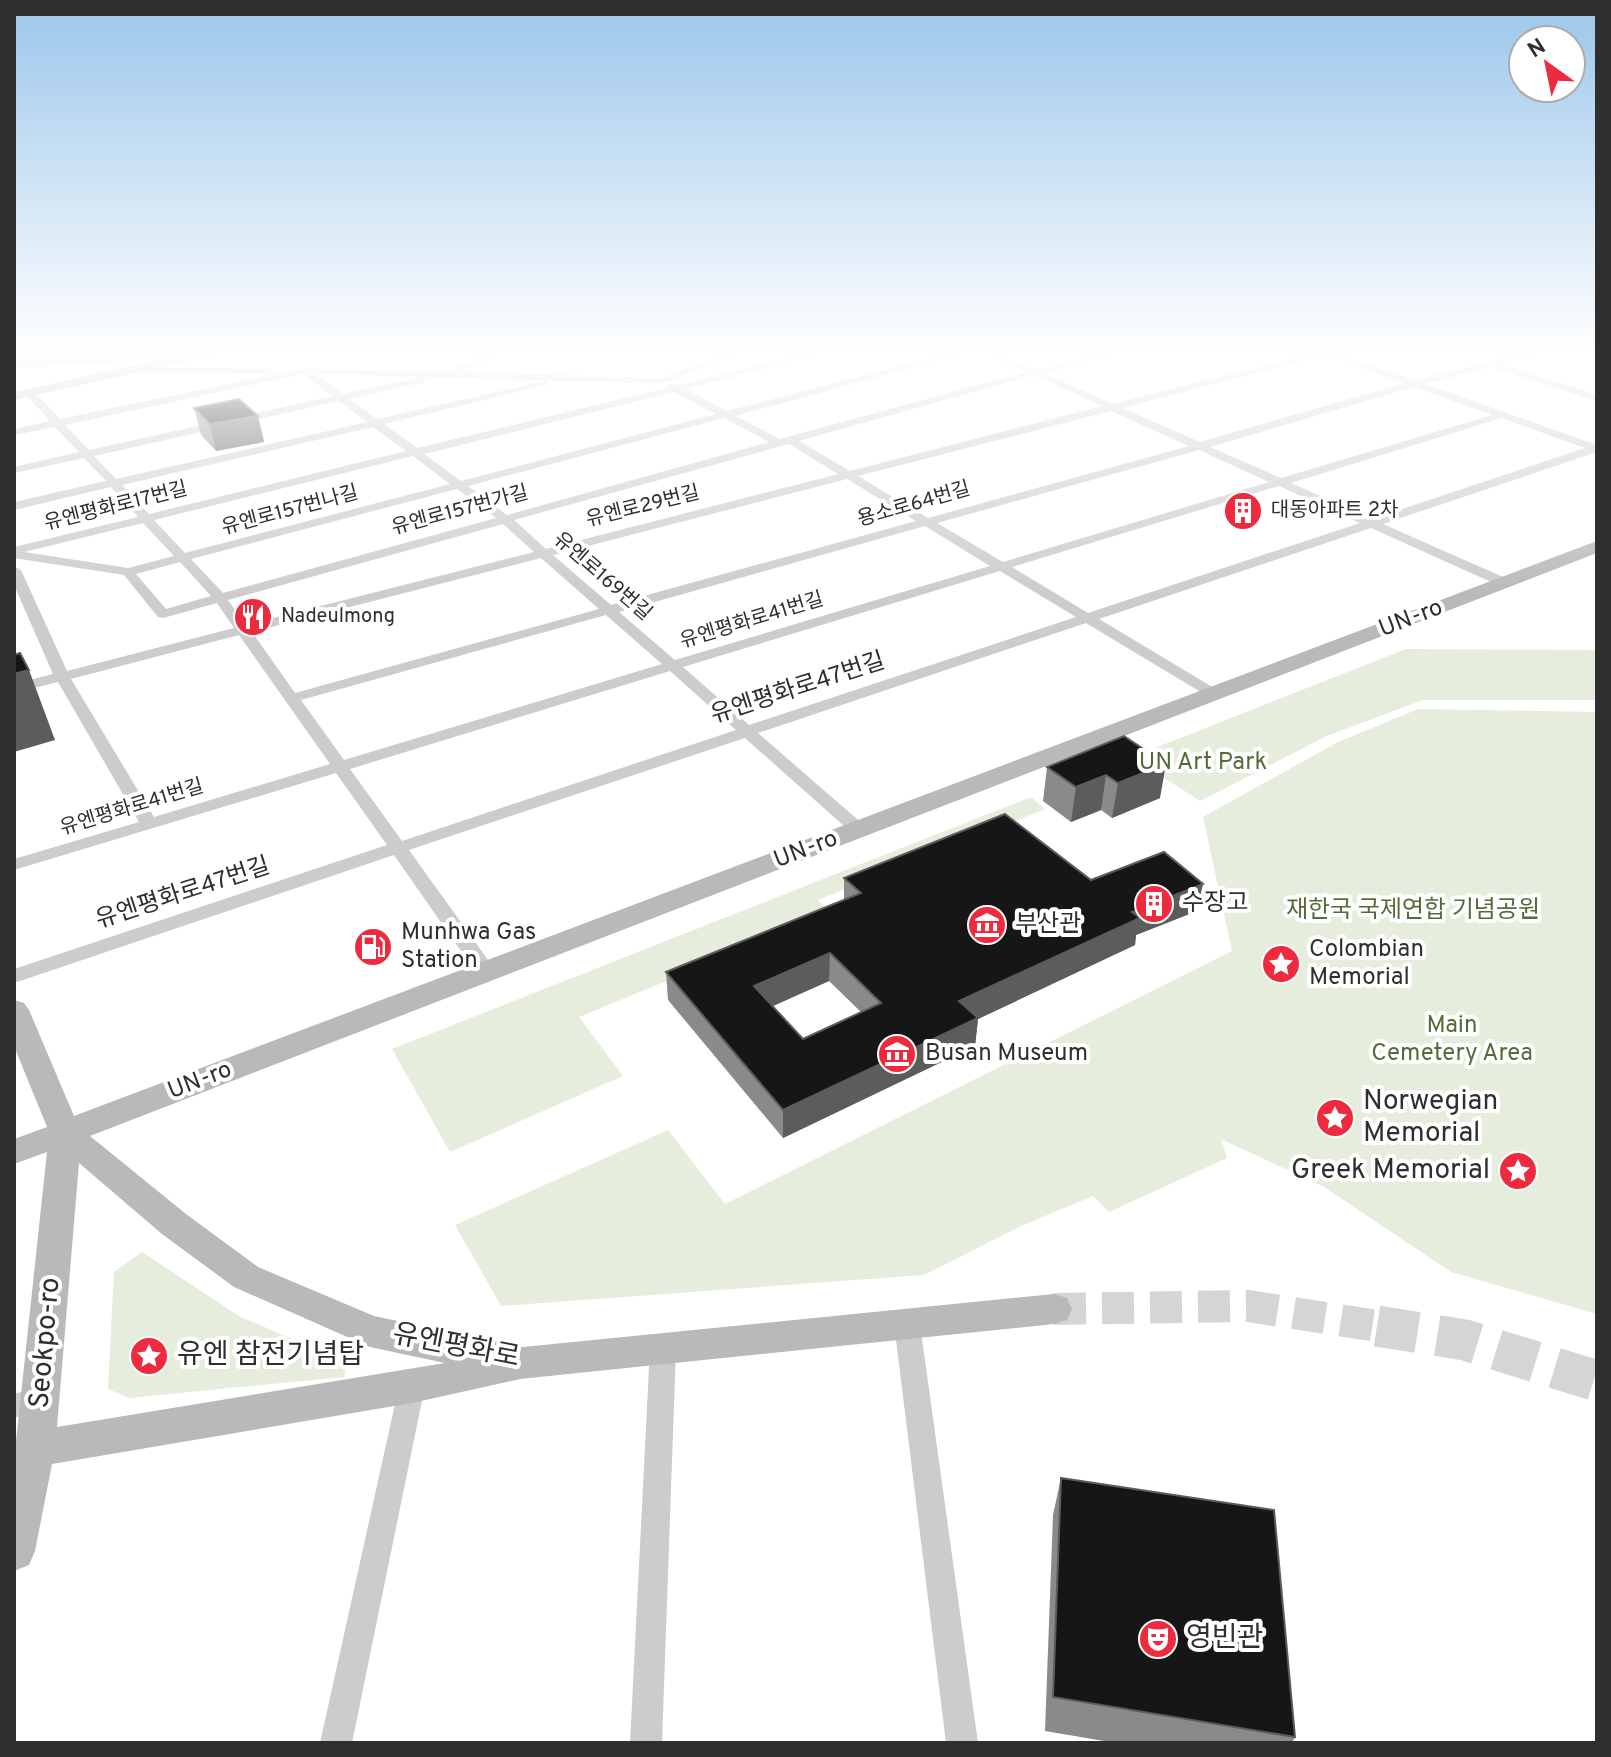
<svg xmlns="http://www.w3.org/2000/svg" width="1611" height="1757" font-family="Overpass,'Noto Sans KR',sans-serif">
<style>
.green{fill:#e6eddd}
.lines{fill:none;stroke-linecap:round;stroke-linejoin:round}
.secondary-tunnel-far1{stroke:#d5d5d5;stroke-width:32;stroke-dasharray:32 16;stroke-linecap:butt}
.secondary-tunnel{stroke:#d5d5d5;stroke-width:41;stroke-dasharray:41 20;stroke-linecap:butt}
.street{fill:#ccc;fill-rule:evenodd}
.secondary{fill:#b9b9b9;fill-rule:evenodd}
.wall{fill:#8a8a8a;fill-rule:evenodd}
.shaded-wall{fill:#5c5c5c}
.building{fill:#161616;stroke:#5c5c5c;stroke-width:2;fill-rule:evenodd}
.labels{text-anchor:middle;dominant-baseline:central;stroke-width:8;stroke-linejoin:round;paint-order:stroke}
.far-street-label{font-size:20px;fill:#2f2f2f;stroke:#fff}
.far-poi-label{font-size:20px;fill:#2f2f2f;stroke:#fff;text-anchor:start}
.street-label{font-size:24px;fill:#2f2f2f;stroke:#fff}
.park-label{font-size:24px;fill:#536d3a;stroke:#fff}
.poi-label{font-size:24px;fill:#2f2f2f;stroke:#fff;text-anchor:start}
.near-poi-label{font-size:28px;fill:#2f2f2f;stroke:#fff;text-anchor:start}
.near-street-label{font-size:28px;fill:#2f2f2f;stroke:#fff}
</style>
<rect width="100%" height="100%" fill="#fff"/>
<path class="green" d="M1406,649L1597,650V700H1423L1327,736L1200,801L1132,757Z
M1418,709L1597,712V1314L1451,1272L1324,1187L1221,1139L1227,1158L1109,1212L1093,1196L1021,1226L924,1275L501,1306L455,1225L668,1130L725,1204L1232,951L1203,817L1336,743Z
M1031,797L1045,809L818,900L831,913L579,1017L623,1076L450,1152L392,1049Z
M142,1252L239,1316L347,1363L344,1377L129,1398L108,1389L114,1272Z"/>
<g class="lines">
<path class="secondary-tunnel-far1" d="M1054,1309L1248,1306L1390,1328"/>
<path class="secondary-tunnel" d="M1377,1326L1465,1340L1597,1381"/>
<path class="street" d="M495,350H507L463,372L661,378L737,350H750L662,384L422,377L426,380L425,382L349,399L377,419L545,381L550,384L384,424L417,448L667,388L671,383L677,385L823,350H838L685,389L727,411L962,350H977L735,416L780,439L1025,372L980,350C1001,350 1014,364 1034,368C1050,371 1107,350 1133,350L1044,373L1113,404L1325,350L1415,380L1536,350H1551L1503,364L1597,395V401L1492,367L1425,384L1597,445V452L1383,524L1510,580V586H1500L1371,528L1099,619L1219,691V697H1209L1086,623L758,733L865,826L868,830L865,834H853L745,738L409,850L493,967L496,972L493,977H479L394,855L14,983V969L387,845L336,773L14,870V859L139,822L58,682L14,693V684L53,674L14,585V566L21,570L67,671L234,628L217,603L163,618L158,617L124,575L14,558V547L138,517L111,487L14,510V502L106,481L84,458L14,473V467L79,452L55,427L14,435V429L50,421L26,395V391H34L60,419L305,368L454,372V369ZM1326,355L1404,383L1200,442L1122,408ZM303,374L333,396L89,450L65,425ZM316,374L420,377L343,394ZM1034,375L1102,406L850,471L799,441ZM1414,387L1492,415L1281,478L1210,447ZM674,392L716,414L461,481L424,454ZM339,401L367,422L116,479L94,456ZM1111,411L1189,446L928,518L858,476ZM724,418L769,442L507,515L468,486ZM1502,418L1585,448L1372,519L1291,483ZM373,427L406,451L149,514L122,485ZM789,444L838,474L546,549L514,520ZM1199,450L1269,482L1003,562L937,523ZM413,456L450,484L185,553L154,520ZM847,479L916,521L611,605L553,555ZM1279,486L1360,523L1088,613L1012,567ZM457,489L496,518L223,593L191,559ZM143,523L174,556L128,568L24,552ZM503,524L534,552L246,625L228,600ZM925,526L990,566L675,660L619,612ZM541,558L599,609L295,693L252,632ZM180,562L211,596L166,609L136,574ZM1000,571L1076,617L749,725L683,667ZM606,615L662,664L344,760L301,700ZM239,635L330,764L154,817L71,679ZM670,671L736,730L402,841L350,769Z
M137,368H268L273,371L268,374L133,373V369Z
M907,1313L916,1316L920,1324L978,1743H946L894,1324L898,1316Z
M663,1337L672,1340L676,1348L662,1743H630L650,1348L654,1340Z
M412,1374L421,1378L425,1386L352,1743H320L399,1386L403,1378Z
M41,1386L50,1390L54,1398L50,1406L14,1418V1394Z"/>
<path class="secondary" d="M202,350H226L219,354L14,400V392Z
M1587,350H1597V354L1589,353Z
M152,352L157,353V359L14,368V360Z
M1597,541V553L90,1136L186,1214L258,1267L374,1316L523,1347L1054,1294L1067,1298L1072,1309L1067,1320L1054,1324L520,1379L412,1403L52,1464L35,1551L29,1565L14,1571V1460L47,1152L14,1164V1139L47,1127L14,1046V1000L24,1003L29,1010L74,1116ZM79,1163L162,1234L234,1287L370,1347L445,1363L57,1427Z"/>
</g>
<path class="wall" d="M58,350H120L69,354Z
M194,408L258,416L264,442L216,451L201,435Z
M1124,736L1160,798L1112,818L1101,810L1071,822L1043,801L1047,767Z
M844,878L1091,880L1197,911L1136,935L1135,945L978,1019L975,1046L783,1138L668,1000L666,972L844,900ZM829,981L861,1012L803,1039L772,1006Z
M1061,1478L1295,1737L1292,1743H1116L1045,1731L1053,1515Z"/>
<path class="shaded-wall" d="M14,350H38L33,356L14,358Z
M68,350H120L69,354Z
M258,416L264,442L216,451L210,424Z
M29,670L55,740L14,752V674Z
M1166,764L1160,798L1112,818L1118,783Z
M1106,775L1101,810L1071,822L1076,787Z
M1203,884L1197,911L1136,935L1135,945L978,1019L975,1046L783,1138V1110L959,1001L1132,912Z
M830,953L829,981L755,1014L754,986Z"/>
<path class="building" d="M239,399L258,416L210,424L194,408Z
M20,653L29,670L14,674V655Z
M1124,736L1166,764L1118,783L1106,775L1076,787L1047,767Z
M1005,814L1091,880L1164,852L1203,884L1132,912L1140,918L959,1001L978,1018L783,1110L666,972L861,893L844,878ZM830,953L881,1003L803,1039L754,986Z
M1061,1478L1274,1510L1295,1737L1053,1697Z"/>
<linearGradient id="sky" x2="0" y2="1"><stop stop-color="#9bc6ea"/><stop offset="0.59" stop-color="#fff"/><stop offset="1" stop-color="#fff" stop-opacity="0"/></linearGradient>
<rect width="1611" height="596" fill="url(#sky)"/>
<defs>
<symbol id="building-disc" viewBox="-11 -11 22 22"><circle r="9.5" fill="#ed2a3e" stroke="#fff"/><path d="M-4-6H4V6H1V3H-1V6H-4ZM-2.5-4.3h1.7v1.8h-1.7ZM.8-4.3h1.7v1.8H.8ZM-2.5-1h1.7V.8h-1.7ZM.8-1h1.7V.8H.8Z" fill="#fff"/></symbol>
<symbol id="restaurant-disc" viewBox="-11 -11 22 22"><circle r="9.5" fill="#ed2a3e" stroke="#fff"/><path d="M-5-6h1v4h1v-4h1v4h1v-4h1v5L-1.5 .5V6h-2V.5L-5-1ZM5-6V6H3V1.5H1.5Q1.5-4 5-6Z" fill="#fff"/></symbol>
<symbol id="museum-disc" viewBox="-11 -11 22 22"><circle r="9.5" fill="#ed2a3e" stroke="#fff"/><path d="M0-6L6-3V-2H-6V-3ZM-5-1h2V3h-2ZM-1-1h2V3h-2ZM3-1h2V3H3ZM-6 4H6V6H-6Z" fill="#fff"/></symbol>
<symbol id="fuel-disc" viewBox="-11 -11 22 22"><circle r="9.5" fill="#ed2a3e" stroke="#fff"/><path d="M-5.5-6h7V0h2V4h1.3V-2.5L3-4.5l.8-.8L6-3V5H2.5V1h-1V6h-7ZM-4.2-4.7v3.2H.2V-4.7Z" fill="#fff"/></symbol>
<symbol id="sight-disc" viewBox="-11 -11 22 22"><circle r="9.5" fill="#ed2a3e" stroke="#fff"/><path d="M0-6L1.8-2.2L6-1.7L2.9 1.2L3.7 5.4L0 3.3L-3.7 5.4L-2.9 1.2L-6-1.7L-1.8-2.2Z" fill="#fff"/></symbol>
<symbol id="theatre-disc" viewBox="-11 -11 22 22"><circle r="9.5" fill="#ed2a3e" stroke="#fff"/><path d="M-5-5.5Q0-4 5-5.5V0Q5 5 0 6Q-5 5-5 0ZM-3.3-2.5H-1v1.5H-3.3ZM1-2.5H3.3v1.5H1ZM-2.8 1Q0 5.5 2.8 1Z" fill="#fff"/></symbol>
</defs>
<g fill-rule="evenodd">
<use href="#building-disc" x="1221" y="489" width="44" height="44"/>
<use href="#restaurant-disc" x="231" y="595" width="44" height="44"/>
<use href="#building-disc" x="1132" y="882" width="44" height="44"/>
<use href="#museum-disc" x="965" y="903" width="44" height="44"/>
<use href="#fuel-disc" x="351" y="925" width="44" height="44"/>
<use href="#sight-disc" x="1259" y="942" width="44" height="44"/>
<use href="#museum-disc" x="875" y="1032" width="44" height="44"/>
<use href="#sight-disc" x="1313" y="1096" width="44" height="44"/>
<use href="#sight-disc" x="1496" y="1149" width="44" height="44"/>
<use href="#sight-disc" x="127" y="1334" width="44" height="44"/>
<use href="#theatre-disc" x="1136" y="1617" width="44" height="44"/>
</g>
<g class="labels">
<g class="far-street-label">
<text transform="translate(914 505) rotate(-16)">용소로64번길</text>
<text transform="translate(116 507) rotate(-14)">유엔평화로17번길</text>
<text transform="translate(643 507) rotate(-14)">유엔로29번길</text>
<text transform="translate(290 511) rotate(-15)">유엔로157번나길</text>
<text transform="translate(460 511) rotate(-15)">유엔로157번가길</text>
<text transform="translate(602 577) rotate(41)">유엔로169번길</text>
<text transform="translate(752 621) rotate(-17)">유엔평화로41번길</text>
<text transform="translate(132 808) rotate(-17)">유엔평화로41번길</text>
</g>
<g class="far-poi-label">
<text x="1271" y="511">대동아파트 2차</text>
<text x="281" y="617">Nadeulmong</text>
</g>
<g class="street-label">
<text transform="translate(1411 619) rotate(-21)">UN-ro</text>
<text transform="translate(798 689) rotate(-18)">유엔평화로47번길</text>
<text transform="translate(806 850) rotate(-21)">UN-ro</text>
<text transform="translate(183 894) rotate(-18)">유엔평화로47번길</text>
<text transform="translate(200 1081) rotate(-21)">UN-ro</text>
</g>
<g class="park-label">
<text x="1203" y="763">UN Art Park</text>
<text x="1413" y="911">재한국 국제연합 기념공원</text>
<text x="1452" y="1026">Main<tspan x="1452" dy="28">Cemetery Area</tspan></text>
</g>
<g class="poi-label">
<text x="1182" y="904">수장고</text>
<text x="1015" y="925">부산관</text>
<text x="401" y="933">Munhwa Gas<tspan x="401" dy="28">Station</tspan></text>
<text x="1309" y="950">Colombian<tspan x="1309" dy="28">Memorial</tspan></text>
<text x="925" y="1054">Busan Museum</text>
</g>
<g class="near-poi-label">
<text x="1363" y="1102">Norwegian<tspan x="1363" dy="32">Memorial</tspan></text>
<text x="1490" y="1171" text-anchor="end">Greek Memorial</text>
<text x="177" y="1356">유엔 참전기념탑</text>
<text x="1186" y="1639">영빈관</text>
</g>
<g class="near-street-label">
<text transform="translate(46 1343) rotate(-85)">Seokpo-ro</text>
<text transform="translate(456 1347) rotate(11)">유엔평화로</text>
</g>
</g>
<rect width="1611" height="1757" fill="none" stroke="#2f2f2f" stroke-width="32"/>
<g transform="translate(1547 64) rotate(327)"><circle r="38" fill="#ffffff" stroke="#acacac" stroke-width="2"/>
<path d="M0-6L14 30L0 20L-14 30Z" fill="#ed2a3e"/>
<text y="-12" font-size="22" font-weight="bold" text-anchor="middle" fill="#2f2f2f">N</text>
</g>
</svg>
